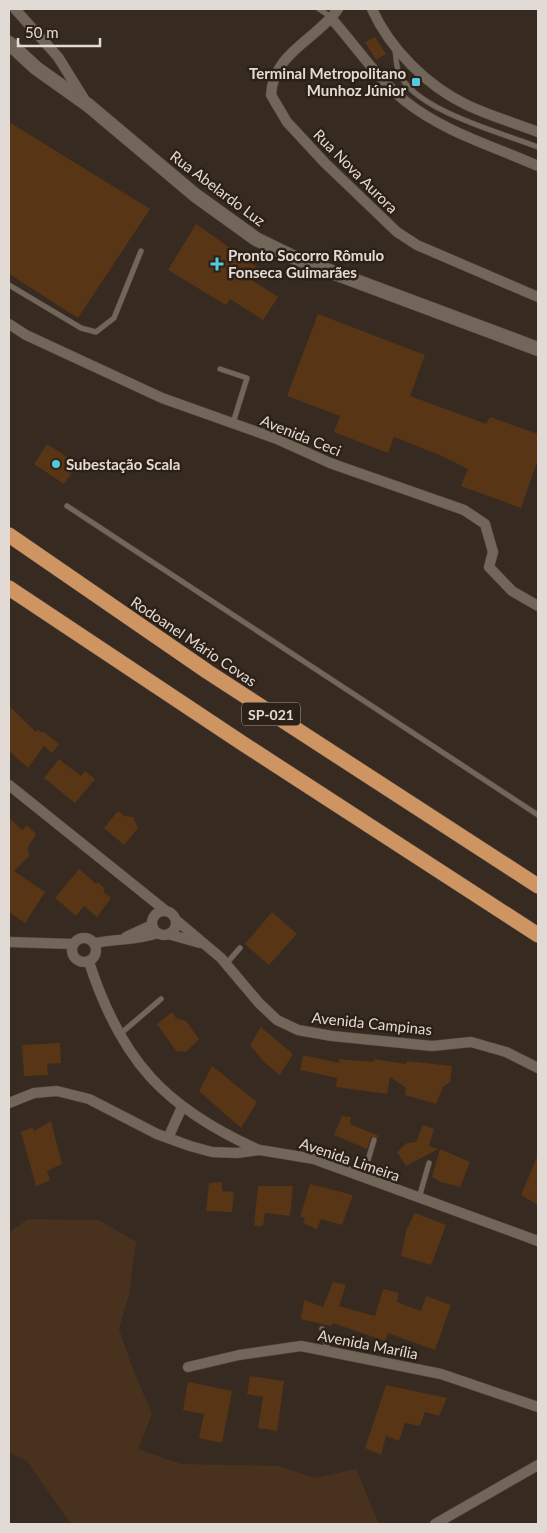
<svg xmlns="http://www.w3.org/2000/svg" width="547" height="1533" font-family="Lato,sans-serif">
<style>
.green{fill:#49321d}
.building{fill:#573515}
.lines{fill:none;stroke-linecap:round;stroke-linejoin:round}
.service-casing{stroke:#51473f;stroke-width:6}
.minor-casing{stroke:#51473f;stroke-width:11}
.secondary-casing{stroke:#51473f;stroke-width:15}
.motorway-casing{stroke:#51473f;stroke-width:16}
.service{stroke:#726559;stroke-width:5}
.minor{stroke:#726559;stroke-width:10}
.secondary{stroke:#726559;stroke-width:14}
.motorway{stroke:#ce9563;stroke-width:15}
.poi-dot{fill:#55cadf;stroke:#2d2117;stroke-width:2}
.labels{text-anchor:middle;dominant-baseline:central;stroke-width:5;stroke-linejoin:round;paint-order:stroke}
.shield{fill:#2d2117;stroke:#aca29b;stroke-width:1}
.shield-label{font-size:14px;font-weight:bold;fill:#e2dad4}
.poi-label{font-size:15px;font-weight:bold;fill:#e2dad4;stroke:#2d2117;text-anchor:start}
.street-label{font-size:15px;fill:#e2dad4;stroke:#2d2117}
</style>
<rect width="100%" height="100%" fill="#372b21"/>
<path class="green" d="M28,1219L99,1220L136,1242L129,1294L119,1329L132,1367L152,1414L138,1449L181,1464L278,1466L315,1478L356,1469L379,1524H71L27,1461L9,1452V1233Z"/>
<path class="building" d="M375,37L386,54L376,60L365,42Z
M9,122L150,209L78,318L9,274Z
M196,224L260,269L253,281L278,297L263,320L230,299L226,305L168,270Z
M318,314L425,355L410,396L486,424L490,417L538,434V459L521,508L461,486L468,469L442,456L394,437L388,453L334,432L340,416L287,396Z
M47,444L78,464L64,484L34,464Z
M9,706L36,732L38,729L42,733L44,732L59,744L52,753L44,746L28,768L9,751Z
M59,759L81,776L85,771L95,779L75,803L44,778Z
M118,811L124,816L133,817L138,828L124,845L104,828Z
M9,818L22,830L27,825L36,834L28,847L29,856L14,871L45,892L25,923L9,912Z
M79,869L96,884L98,882L105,889L103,892L111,898L97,917L84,906L76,916L55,898Z
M272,912L297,934L269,965L245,944Z
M172,1012L176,1018L186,1021L199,1039L186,1052L176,1051L157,1024Z
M261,1027L293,1054L280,1075L264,1062L250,1045Z
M60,1043L61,1063L47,1064L48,1075L24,1076L22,1045Z
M303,1055L339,1063V1059L374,1062V1059L406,1064L407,1061L452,1066L450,1082L443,1087L436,1104L405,1095L406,1088L390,1077L387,1094L336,1087L337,1078L300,1070Z
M212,1066L257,1102L241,1128L199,1091Z
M342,1116L351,1117L350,1124L379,1136L378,1138L371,1137L367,1149L334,1135Z
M51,1121L62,1164L47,1171L50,1180L36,1186L21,1132L33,1127L34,1131Z
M423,1125L434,1129L429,1146L438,1149L406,1166L397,1152L407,1143L416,1142Z
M440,1149L470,1162L460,1187L441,1182L432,1177Z
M538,1155V1205L521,1195Z
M222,1182V1191L234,1192L232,1212L206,1211L209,1183Z
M310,1184L353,1195L342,1225L321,1219L317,1229L303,1223L305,1217H300Z
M258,1186H293L290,1216L265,1213L263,1226H254Z
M415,1213L446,1225L431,1265L401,1256L406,1231Z
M333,1282L346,1285L339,1306L375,1316L383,1289L399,1293L397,1302L421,1311L426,1296L451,1305L435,1350L388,1333L385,1341L333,1323L331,1326L301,1319L304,1300L323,1307Z
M250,1376L284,1381L277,1431L258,1428L263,1397L247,1394Z
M188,1382L232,1391L222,1443L199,1438L204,1414L183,1410Z
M386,1385L447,1398L439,1416L425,1412L420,1426L405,1423L399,1441L386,1436L381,1455L365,1448Z"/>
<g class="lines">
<defs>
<path id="service" d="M319,9L331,17
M395,50C396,57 396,66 399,73C414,110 502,133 538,147
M9,285L81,328L96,332L114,318L141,251
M220,369L247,378L233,423
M67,506L538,815
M226,964L240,948
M119,1035L161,999
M363,1177L374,1140
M419,1198L429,1163
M322,1329L328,1351"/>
<path id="minor" d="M15,9L58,57L86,102
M338,9C316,40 273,53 271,95L287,122L325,163L397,232L417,245L538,297
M372,9C390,49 427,86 467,105C490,116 515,123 538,132
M331,18C355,45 377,78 405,101C444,132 493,146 538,166
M9,324L26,335L162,398L277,439L330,463L464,510L485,524L493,552L489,567L512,591L538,606
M9,785L166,911
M152 923a12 12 0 1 1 24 0a12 12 0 1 1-24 0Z
M176,920L221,958L259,1003L277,1020L298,1030L332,1036L432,1046L471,1042L506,1052L538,1068
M168,934L200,943
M126,937L152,925
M72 950a12 12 0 1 1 24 0a12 12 0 1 1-24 0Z
M9,942L73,944
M95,943C116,939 138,940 158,933
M89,962C121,1061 165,1108 259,1150
M9,1103L34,1093L57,1091L89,1099L157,1134L190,1146L212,1152L237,1153L260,1150L314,1159L538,1241
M168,1138L182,1107
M188,1367L239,1355L301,1346L441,1374L538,1407
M435,1524L538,1465"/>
<path id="secondary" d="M9,43L36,68L88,105L195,195L256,239L297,259L538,349"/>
<path id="motorway" d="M9,535L208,672L538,886
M9,588L242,743L538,935"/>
</defs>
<use href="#service" class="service-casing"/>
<use href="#minor" class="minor-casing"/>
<use href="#secondary" class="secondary-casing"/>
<use href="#motorway" class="motorway-casing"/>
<use href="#service" class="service"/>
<use href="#minor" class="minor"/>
<use href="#secondary" class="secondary"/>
<use href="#motorway" class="motorway"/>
</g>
<g class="poi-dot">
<rect x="411" y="77" width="10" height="10" rx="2.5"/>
<path d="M214.5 256.5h5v5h5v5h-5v5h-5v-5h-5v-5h5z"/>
<circle cx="56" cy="464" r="5"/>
</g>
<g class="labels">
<rect class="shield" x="242" y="702.5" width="58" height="23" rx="4"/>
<g class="shield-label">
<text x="271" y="714">SP-021</text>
</g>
<g class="poi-label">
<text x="406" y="73" text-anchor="end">Terminal Metropolitano<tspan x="406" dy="17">Munhoz Júnior</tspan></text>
<text x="228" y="255">Pronto Socorro Rômulo<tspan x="228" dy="17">Fonseca Guimarães</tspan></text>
<text x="66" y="464">Subestação Scala</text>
</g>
<g class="street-label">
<text transform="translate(356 171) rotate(45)">Rua Nova Aurora</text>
<text transform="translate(218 188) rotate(37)">Rua Abelardo Luz</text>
<text transform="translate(301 435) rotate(22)">Avenida Ceci</text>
<text transform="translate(194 641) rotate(34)">Rodoanel Mário Covas</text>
<text transform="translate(372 1023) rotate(6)">Avenida Campinas</text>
<text transform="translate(350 1159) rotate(19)">Avenida Limeira</text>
<text transform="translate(368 1344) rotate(11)">Avenida Marília</text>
</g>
</g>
<rect width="547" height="1533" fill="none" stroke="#e2dad4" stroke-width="20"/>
<path d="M18 38v8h82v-8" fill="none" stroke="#e2dad4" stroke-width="2.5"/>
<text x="25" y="38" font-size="15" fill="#e2dad4" stroke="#2d2117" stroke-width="4" paint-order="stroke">50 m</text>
</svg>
